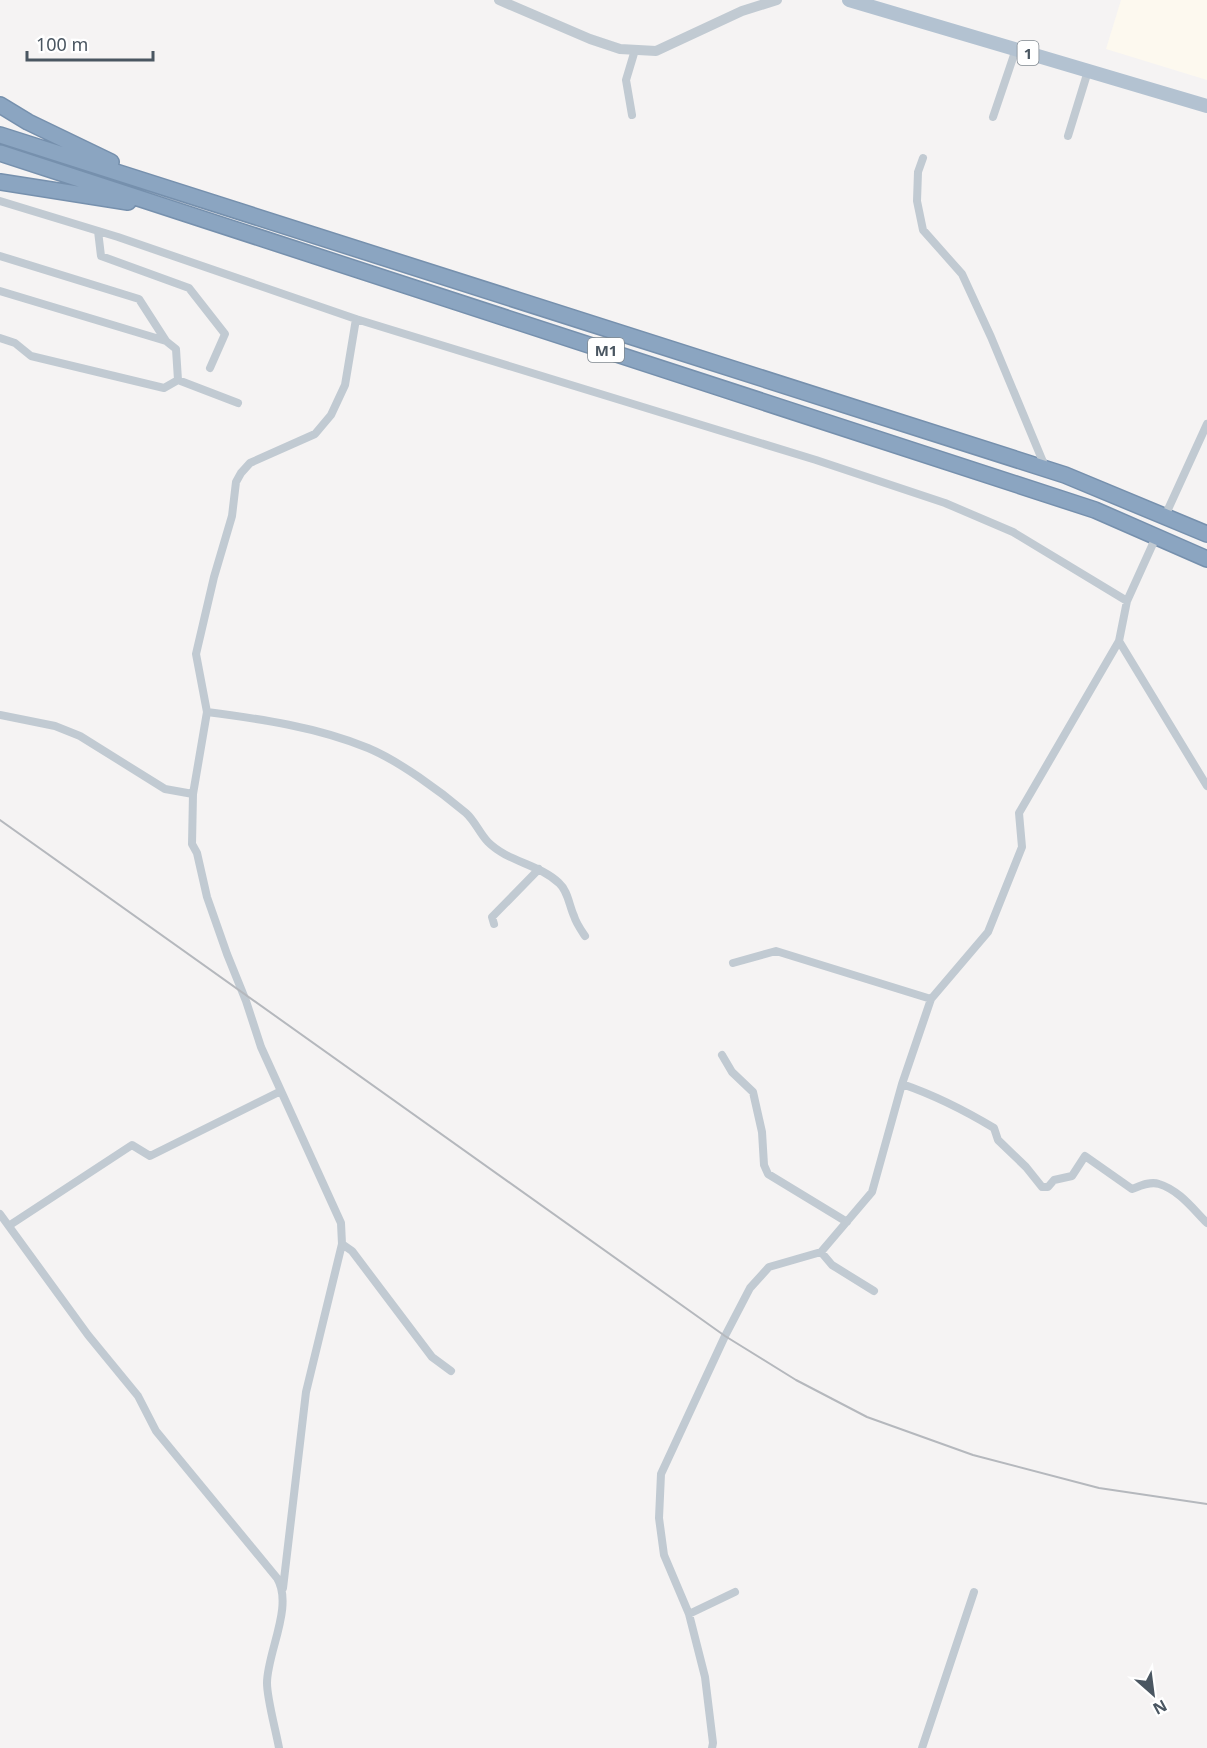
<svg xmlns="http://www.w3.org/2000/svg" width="1207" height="1748" font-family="'Noto Sans',sans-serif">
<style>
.commercial{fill:#fdf9ef}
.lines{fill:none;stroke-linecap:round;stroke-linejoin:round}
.motorway-casing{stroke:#7690ad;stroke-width:18}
.minor{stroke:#c1cad2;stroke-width:8}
.tertiary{stroke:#c1cad2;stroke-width:10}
.primary{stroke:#b3c2d1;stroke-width:14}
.motorway{stroke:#8ba5c1;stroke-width:15}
.rail{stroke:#b5b8bd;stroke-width:2}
.labels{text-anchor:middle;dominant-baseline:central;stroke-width:4.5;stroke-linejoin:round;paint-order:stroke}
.shield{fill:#fff;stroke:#808990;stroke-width:1.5}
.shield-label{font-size:15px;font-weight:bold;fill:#4a5661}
</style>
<rect width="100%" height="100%" fill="#f5f3f3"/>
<path class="commercial" d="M1121,0H1207V80L1106,49Z"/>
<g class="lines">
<defs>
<path id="motorway" d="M0,105L28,122L111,162
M0,135L1065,475L1207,534
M0,153L1095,510L1207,559
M0,182L128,202"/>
</defs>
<use href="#motorway" class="motorway-casing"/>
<path class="minor" d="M632,115L626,80L635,50
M993,117L1016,49
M1068,136L1088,71
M923,158L918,172L917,201L923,230L962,274L991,337L1046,469
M0,201L118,237L356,319L816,460L945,503L1013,532L1127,601
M98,231L101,256L189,288L225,334L210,368
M0,256L139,299L166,341L176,349L178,380L238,403
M0,291L166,341
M0,338L15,343L31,356L164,388L178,380
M1165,516L1207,424
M1119,641L1207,786
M207,712C261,719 317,727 368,748C399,761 440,791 466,813C475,821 480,834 488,842C508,862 539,864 559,883C568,891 569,905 574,916C576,923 581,930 585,936
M0,715L55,726L80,736L165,789L193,794
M494,924L492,917L539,869
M733,963L776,951L931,999
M722,1055L732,1072L753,1092L762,1132L764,1165L768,1174L847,1222
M902,1084C934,1095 964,1110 994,1128L998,1140L1026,1167L1042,1187H1048L1054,1180L1072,1176L1085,1156L1132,1189C1140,1186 1150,1181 1159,1184C1179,1190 1193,1209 1207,1223
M0,1214L88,1335L138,1396L156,1431L277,1578C294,1606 267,1653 267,1683C267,1699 276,1731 279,1748
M10,1225L132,1145L150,1156L281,1091
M342,1244L352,1251L432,1357L451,1371
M821,1252L832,1265L874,1291
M283,1588L306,1392L342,1244L341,1223L261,1047L246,1001L227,954L207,897L197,853L192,844L193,794L207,712L196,654L214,577L232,516L236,482L241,473L250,463L315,434L331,415L345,385L356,319
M689,1614L735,1592
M712,1748L713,1743L705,1677L689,1614L664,1555L659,1518L661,1474L725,1336L750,1288L769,1267L821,1252L872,1192L902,1084L931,999L988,932L1022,847L1019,813L1119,641L1127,601L1156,537
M922,1748L974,1592"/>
<path class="tertiary" d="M499,0L590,39L620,49L656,51L742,11L777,0"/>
<path class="primary" d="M849,0L1207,106"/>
<use href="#motorway" class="motorway"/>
<path class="rail" d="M0,820L725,1336L796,1380L867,1417L973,1455L1099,1488L1207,1504"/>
</g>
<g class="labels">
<g class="shield">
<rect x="1017.5" y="41" width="21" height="24" rx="4.5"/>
<rect x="588" y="338" width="36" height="24" rx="4.5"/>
</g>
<g class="shield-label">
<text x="1028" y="53">1</text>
<text x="606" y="350">M1</text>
</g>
</g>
<g transform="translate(1153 1694) rotate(152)" stroke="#ffffff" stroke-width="4.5" paint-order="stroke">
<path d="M0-4.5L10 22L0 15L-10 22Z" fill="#4a5661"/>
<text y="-9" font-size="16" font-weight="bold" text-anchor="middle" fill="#4a5661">N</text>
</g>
<path d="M27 51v9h126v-9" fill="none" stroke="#4a5661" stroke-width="3"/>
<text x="36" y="51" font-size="18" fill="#4a5661" stroke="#ffffff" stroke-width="4.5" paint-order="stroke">100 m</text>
</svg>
